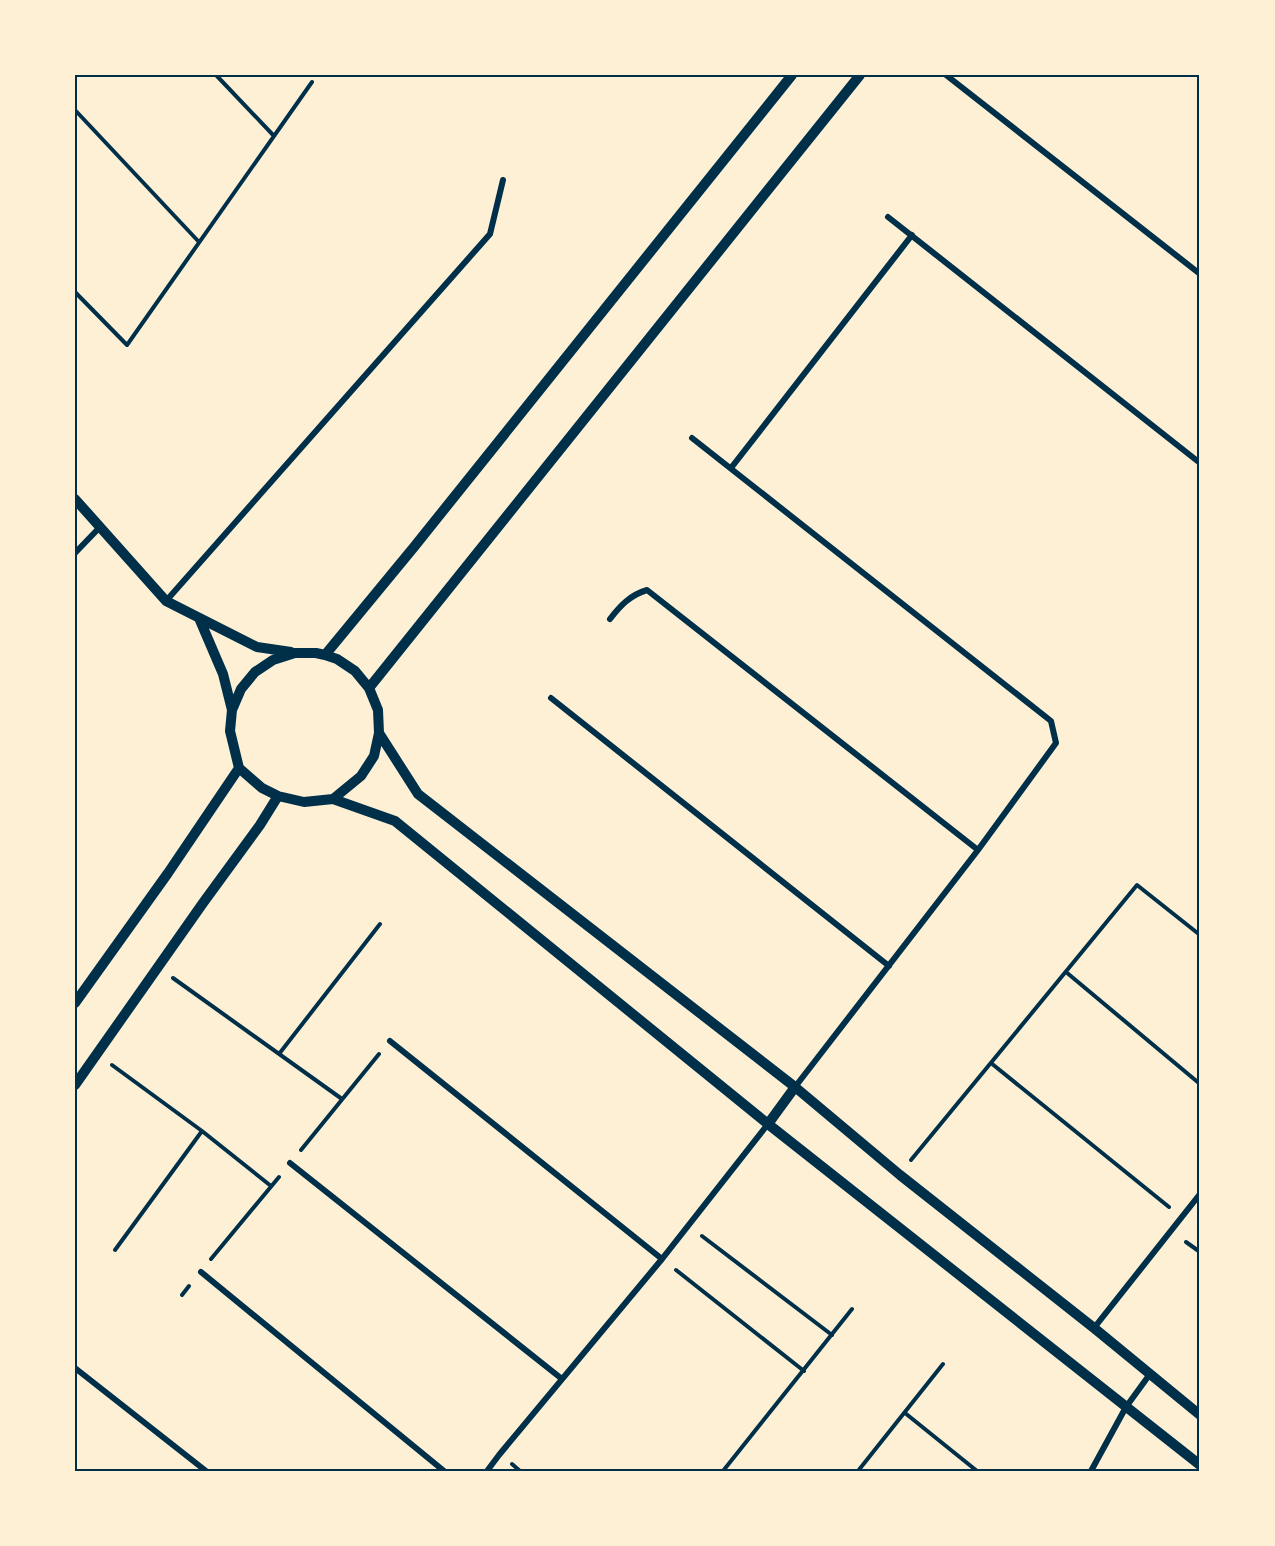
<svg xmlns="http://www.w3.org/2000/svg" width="1275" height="1546" font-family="Arial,sans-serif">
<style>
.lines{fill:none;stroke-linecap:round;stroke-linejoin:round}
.path{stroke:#003049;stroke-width:4}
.minor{stroke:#003049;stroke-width:6}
.tertiary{stroke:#003049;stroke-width:10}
.neatline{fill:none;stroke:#003049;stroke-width:2}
</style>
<rect width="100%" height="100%" fill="#fdf0d5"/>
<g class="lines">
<path class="path" d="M216,75L274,136
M75,110L199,242
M75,292L127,345L312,82
M1066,972L1200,1084
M173,978L342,1099
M279,1054L380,924
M991,1063L1169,1207
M112,1065L202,1131L271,1186
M301,1150L379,1054
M911,1160L1137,885L1200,935
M702,1236L832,1335
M1186,1242L1200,1252
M115,1250L202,1131
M211,1259L279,1177
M676,1270L804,1371
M182,1295L189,1286
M905,1413L977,1471
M512,1464L520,1471
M723,1471L852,1309
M858,1471L943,1364"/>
<path class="minor" d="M946,75L1200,274
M888,217L1200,463
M692,438L1051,721L1056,743L978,850L795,1087
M731,468L912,235
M75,553L100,527
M166,601L490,234L503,180
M610,619C620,606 630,595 647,590L978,850
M551,698L889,966
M390,1041L662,1259
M290,1163L562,1379
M201,1272L444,1471
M1094,1328L1200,1194
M75,1368L206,1471
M487,1471L499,1455L662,1259L768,1124
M1091,1471L1126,1407L1150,1374"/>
<path class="tertiary" d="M75,499L166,601L257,647L291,652
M199,618L223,674L232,710
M295,653H316L325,655L337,659L355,671L369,688L378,710L379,733L374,756L361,776L333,799L304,802L278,796L262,788L239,768L230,731L232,710L241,689L255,672L273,660Z
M325,655L414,547L792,75
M369,688L860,75
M379,733L418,794L795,1087L900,1175L1094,1328L1200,1415
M333,799L395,821L768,1124L1200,1465
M75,1003L168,873L239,768
M75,1085L203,903L260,825L278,796
M768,1124L795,1087"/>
</g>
<rect width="1275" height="1546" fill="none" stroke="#fdf0d5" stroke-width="153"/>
<rect x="76" y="76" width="1122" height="1394" class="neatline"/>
</svg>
